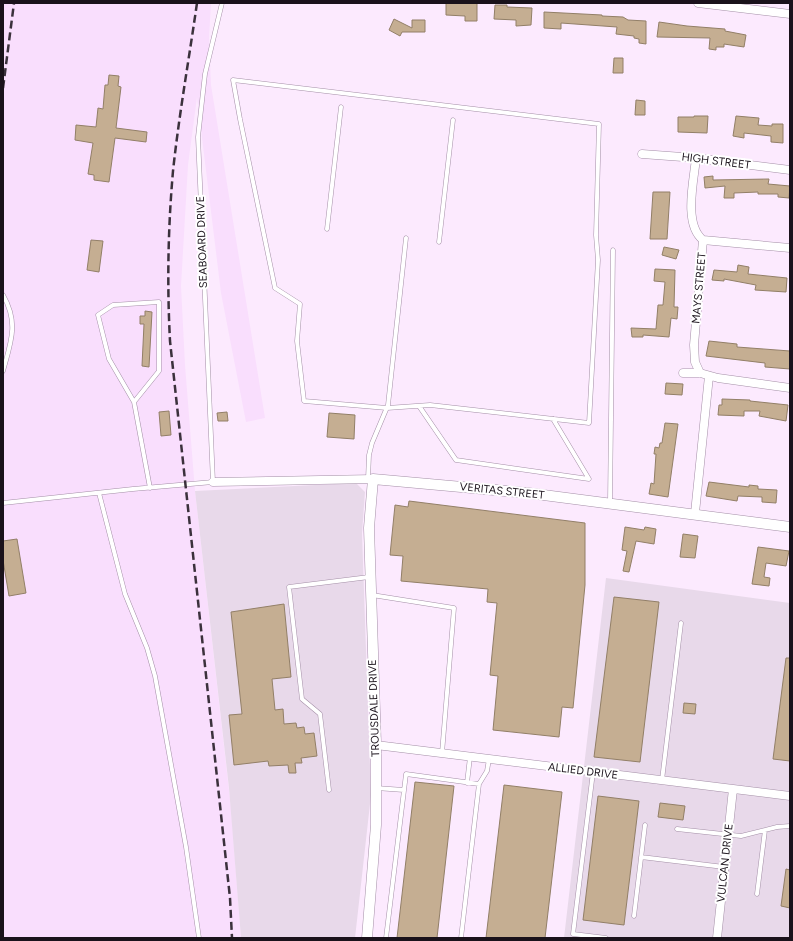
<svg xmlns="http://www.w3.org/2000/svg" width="793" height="941" font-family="Figtree,sans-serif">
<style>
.built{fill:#f9defd}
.industrial{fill:#e8d9ea}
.building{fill:#c5ae92;stroke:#927f67}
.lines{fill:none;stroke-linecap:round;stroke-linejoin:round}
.service-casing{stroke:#a48fa7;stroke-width:5}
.minor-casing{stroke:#a48fa7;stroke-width:9}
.tertiary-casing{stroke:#a48fa7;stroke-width:11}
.service{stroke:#fff;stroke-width:4}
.minor{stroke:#fff;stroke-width:8}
.tertiary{stroke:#fff;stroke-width:10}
.rail{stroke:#3b313c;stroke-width:2.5;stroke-dasharray:8 4;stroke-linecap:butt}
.labels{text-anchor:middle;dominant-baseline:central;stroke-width:4;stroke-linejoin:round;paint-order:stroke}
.street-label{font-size:11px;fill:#1a121b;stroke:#fff}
</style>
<rect width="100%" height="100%" fill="#fceafe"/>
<path class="built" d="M3,3H211L209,38L211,85L265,418L246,422L221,293L197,97L188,165L181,286L185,365L195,491L231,808L241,938H3Z"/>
<path class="industrial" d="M356,483L365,492L362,533L371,795L355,938H241L229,788L195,491Z
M606,578L790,603V938H564Z"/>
<path class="building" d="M446,3H477V21H465V16L446,15Z
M495,5H507V7L532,8L531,25L516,26V20L494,19Z
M544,12L602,15V16L623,17L628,20L646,21V44L639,43V39L634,38V36L616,34L617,27L561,23V29L544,28Z
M394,19L412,28V20H425V32H402L400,36L389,30Z
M659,22L687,26L725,29V31L746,35L744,47L724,44V47H716V50L709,49L710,38L657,37Z
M614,58H623V73H613Z
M109,75L119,76L118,86L121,87L116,128L147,132L146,142L115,138L109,182L94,180V175L88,174L93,143L75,140L76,125L96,127L98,108L103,109L105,85H108Z
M636,100L645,101V115H635Z
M694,116H708L707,133L678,132V117H694Z
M736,116L759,118L758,125L772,126V124H783V143L771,142V136L744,133V138L733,136Z
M713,176V180L769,179L768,184L790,186L789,198L778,197V194H758V192L734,193V198H724L725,186L705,188L704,177Z
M653,192H670L667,239H650Z
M91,240L103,241L99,272L87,270Z
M664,247L679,250L676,259L662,255Z
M738,265L749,267L748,274L787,278L786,292L755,290L756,285L724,279V281L712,280L714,270L737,272Z
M655,269L675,270L674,307H678L677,319L671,318L669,337L643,335V337H632L631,328L656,329L658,305H663L665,282L654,281Z
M145,311L152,312L149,367L142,366L144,324H140V316H145Z
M709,341L737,344V347L790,351V369L765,367V363L706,356Z
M666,383L683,384L682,395L665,394Z
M722,399L750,400V401L788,405L786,421L759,416L760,411H744V416L718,415L719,405H722Z
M169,411L171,435L161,436L159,412Z
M227,412L228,421H218L217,413Z
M329,413L355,415L354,439L327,437Z
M665,423L678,424L668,497L649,494L651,483L654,484L656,454H654L655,447L659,448L660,443H662Z
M709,482L749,487V485L758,486V489L777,490L776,503L762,502V497L738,496L737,501L706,496Z
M409,501L585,523V585L573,708L562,707L559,737L493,730L498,676L490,675L497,603L487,602L488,589L401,581L403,556L390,555L395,505L408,507Z
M625,527L644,530L645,527L656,529L654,544L636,541L629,572L623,571L627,551L622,550Z
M683,534L698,536L695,558L680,557Z
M17,539L26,593L9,596L3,560V541Z
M758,547L789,551L786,566L766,563L764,577L770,578L769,586L752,584Z
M614,597L659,602L640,762L594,757Z
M284,604L291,677L272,679L275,710L283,709L284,724L296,723L297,728L304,727L305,734L314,733L317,756L301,758L302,763H295L296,773H289L288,765L269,766L268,761L234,765L229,715L242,714L231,612Z
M786,658H790V761L773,759Z
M684,703L696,704L695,714L683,713Z
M415,782L454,786L437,938H397Z
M504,785L562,792L545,938H486Z
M598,796L639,801L624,925L583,920Z
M660,803L685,806L683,820L658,817Z
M786,869L790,870V908L781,906Z"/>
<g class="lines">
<defs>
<path id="service" d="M233,80L599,124L596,235L598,260L589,423L430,405L387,408L304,401L297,341L300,304L275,288L240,119Z
M327,229L341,107
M439,242L453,120
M3,295C19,323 11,342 3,371
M134,402L159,371V302L113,305L98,315L109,359L134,402L150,488
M419,406L456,460L589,479L553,419
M368,479L369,455L372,443L388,405L406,238
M99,493L125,594L147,648L155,676L186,847L199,938
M3,503L133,489L213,482L198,137L205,74L222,3
M610,503L613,250
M372,595L454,608L442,753
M593,772L573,934L606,938
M662,780L681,623
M467,783L470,757
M376,788L404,790
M329,790L320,714L302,699L289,587L369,577
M677,829L741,836L777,827L790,826
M641,857L724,867
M757,894L765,830
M634,916L645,825
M386,938L406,774L479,784
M461,938L479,784L487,771L489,759"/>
<path id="minor" d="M698,3L790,14
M642,154L696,158L790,170
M696,158C694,180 683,224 703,240
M703,240L790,248
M683,373H700L718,378L790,388
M700,373L695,362L694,345L703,240
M213,482L373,479
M695,513L709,376
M376,745L790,796
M717,938L733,789"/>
<path id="tertiary" d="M367,938L376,825V745L369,528L373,479L528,493L790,527"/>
</defs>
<use href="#service" class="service-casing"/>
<use href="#minor" class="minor-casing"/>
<use href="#tertiary" class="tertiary-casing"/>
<use href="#service" class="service"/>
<use href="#minor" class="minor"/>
<use href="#tertiary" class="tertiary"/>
<path class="rail" d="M197,3C189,59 179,115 173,171C168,228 167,284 170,341L230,898L232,938
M3,88L14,3"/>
</g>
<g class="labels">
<g class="street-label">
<text transform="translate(716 161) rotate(7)">HIGH STREET</text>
<text transform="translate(202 242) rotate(-92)">SEABOARD DRIVE</text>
<text transform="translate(699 288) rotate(-85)">MAYS STREET</text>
<text transform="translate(502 491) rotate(6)">VERITAS STREET</text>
<text transform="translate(374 708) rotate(-92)">TROUSDALE DRIVE</text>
<text transform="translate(583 771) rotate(7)">ALLIED DRIVE</text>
<text transform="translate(725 863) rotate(-84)">VULCAN DRIVE</text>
</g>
</g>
<rect width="793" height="941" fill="none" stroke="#1a121b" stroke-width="8"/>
</svg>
